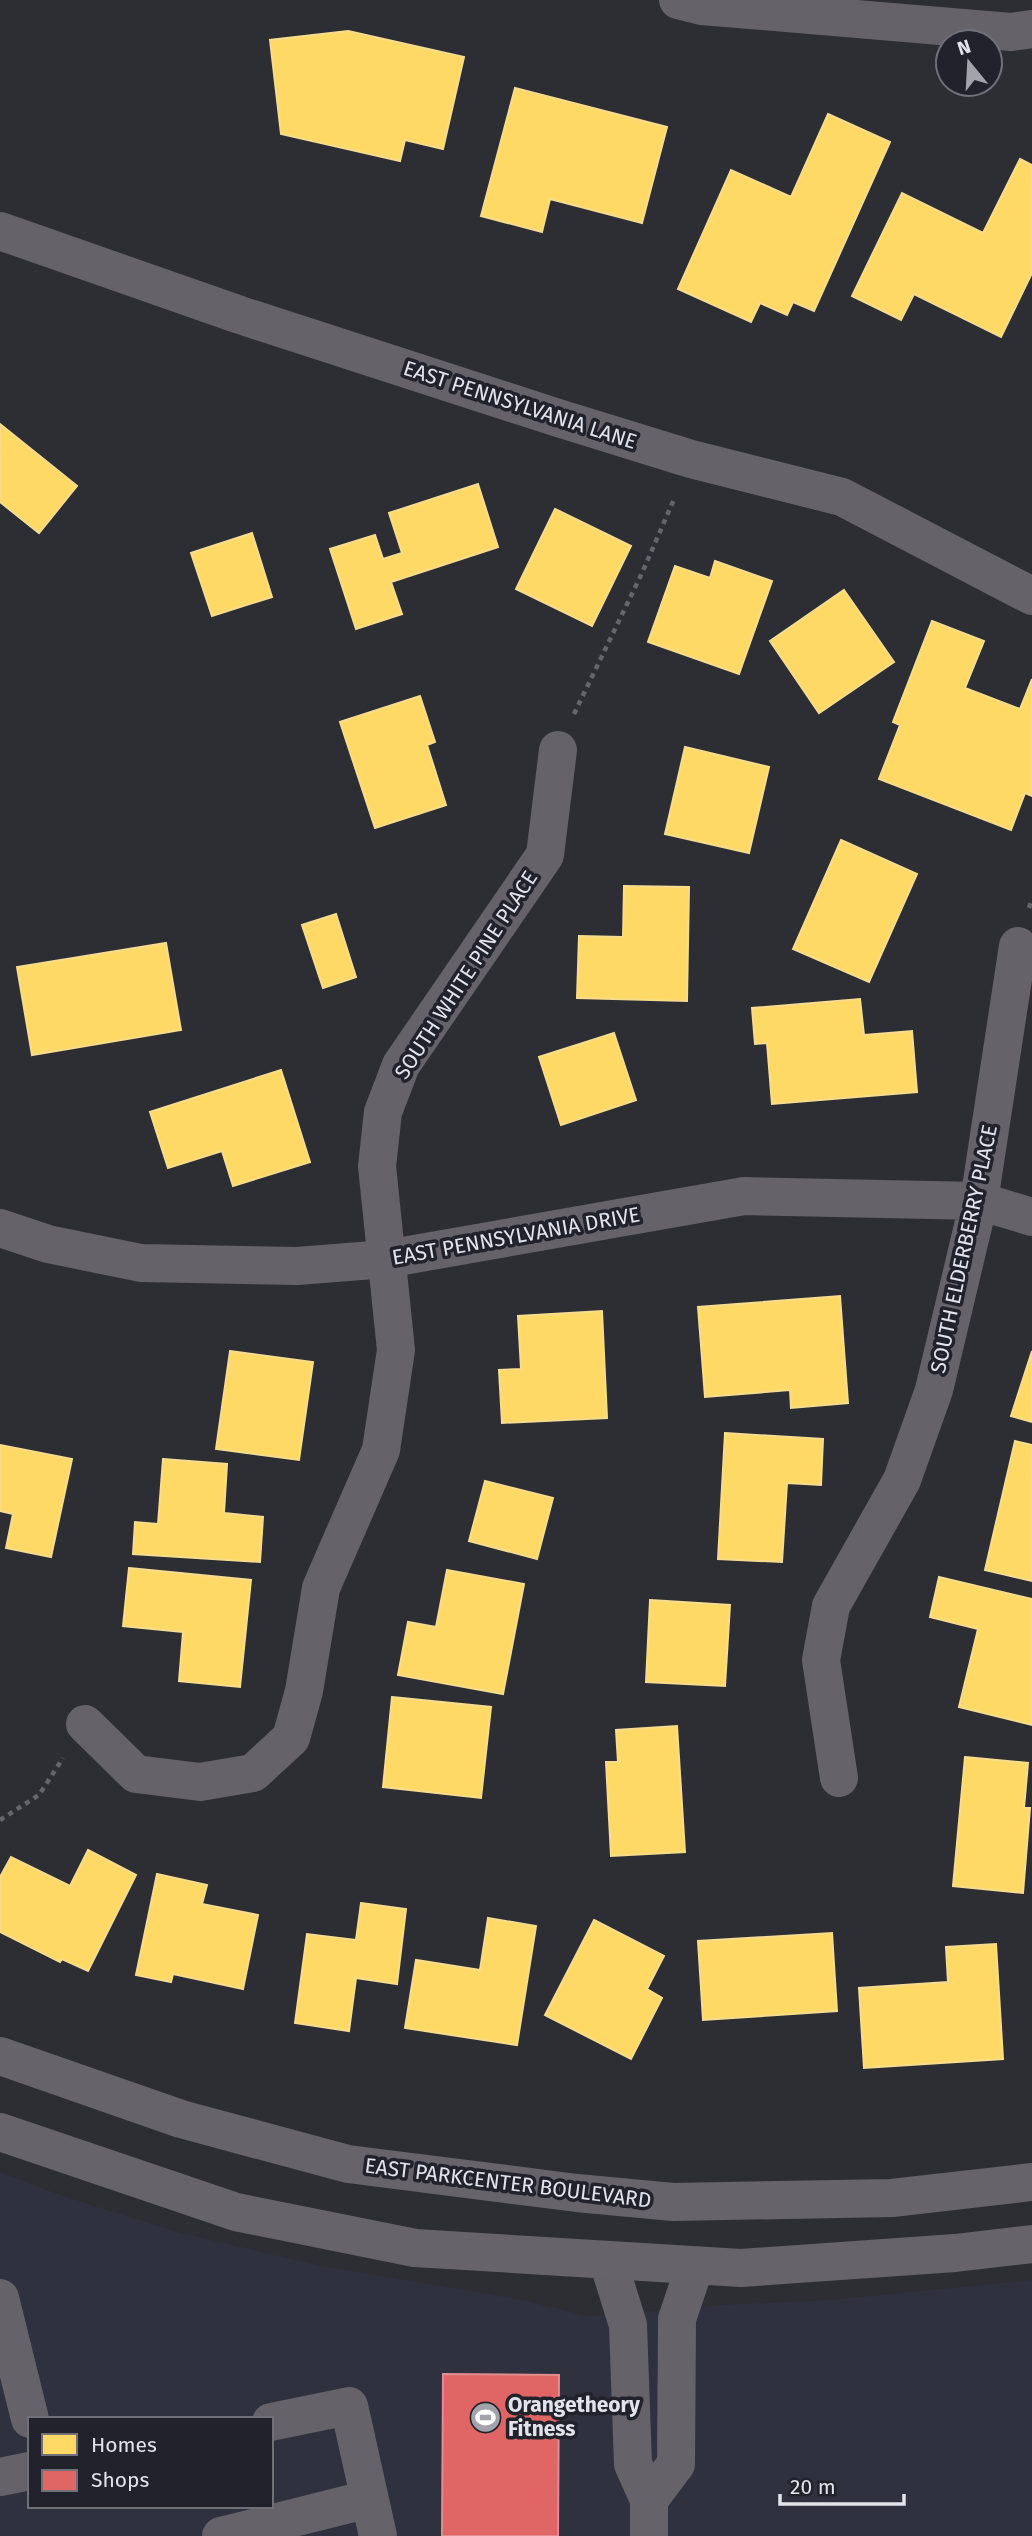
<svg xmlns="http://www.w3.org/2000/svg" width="1032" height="2536" font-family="'Fira Sans',sans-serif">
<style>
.built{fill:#2f313e;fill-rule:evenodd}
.homes{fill:#ffd966;stroke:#f7dc8e;stroke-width:2}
.shops{fill:#e06666;stroke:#e18c8e;stroke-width:2}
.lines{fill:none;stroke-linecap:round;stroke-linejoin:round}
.path{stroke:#666569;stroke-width:4.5;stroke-dasharray:5 5;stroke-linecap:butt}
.minor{stroke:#656369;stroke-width:38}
.major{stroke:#66646a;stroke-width:38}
.labels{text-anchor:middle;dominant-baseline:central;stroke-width:7;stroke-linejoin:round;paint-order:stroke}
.street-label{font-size:21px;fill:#e3e4eb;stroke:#21222b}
.poi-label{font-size:21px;font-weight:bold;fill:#e3e4eb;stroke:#21222b;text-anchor:start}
</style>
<rect width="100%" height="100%" fill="#2d2e33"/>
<path class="built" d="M0,2172L60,2195L177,2232L317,2265L527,2301L587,2316L738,2304L831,2300L1032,2280V2536H0ZM30,2419H271V2506H30Z"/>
<path class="homes" d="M348,31L464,57L443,149L405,140L400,161L281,134L270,40Z
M515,88L667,127L642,223L550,199L542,232L481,216Z
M828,114L890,142L814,311L793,302L787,315L760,303L751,322L678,289L731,170L791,197Z
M1020,159L1032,165V273L1001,337L914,294L901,320L852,296L902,193L983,233Z
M0,424L77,486L39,533L0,502Z
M478,484L498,547L391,582L402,614L356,629L330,549L375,535L383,559L402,553L389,513Z
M555,509L631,546L592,626L516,589Z
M252,533L272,597L212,616L191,553Z
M715,561L772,581L739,674L648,642L675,566L710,578Z
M844,590L894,662L819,713L770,641Z
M932,621L984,641L965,688L1020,709L1032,679V796L1025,793L1011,830L879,779L900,725L893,722Z
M420,696L435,742L427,745L446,805L375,828L340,722Z
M685,747L769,767L749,853L665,834Z
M841,840L917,874L869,982L793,949Z
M624,886L689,887L687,1001L577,998L579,936L623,937Z
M336,914L356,977L323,988L302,925Z
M166,943L181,1030L32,1055L17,967Z
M860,999L864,1035L912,1031L917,1092L772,1104L767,1043L755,1044L752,1008Z
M614,1033L636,1100L561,1125L539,1057Z
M281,1070L310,1162L233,1186L222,1151L168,1168L150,1112Z
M840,1296L848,1403L791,1408L790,1390L705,1397L698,1307Z
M602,1311L607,1418L502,1423L499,1370L521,1369L518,1316Z
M230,1351L313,1362L299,1460L216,1449Z
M1032,1351V1422L1011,1416Z
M725,1433L823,1439L821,1485L787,1483L782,1562L718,1559Z
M1015,1441L1032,1445V1581L985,1570Z
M0,1445L72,1459L51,1557L6,1548L13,1514L0,1511Z
M163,1459L227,1464L224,1513L263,1517L260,1562L133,1554L135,1522L158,1524Z
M485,1481L553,1498L537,1559L469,1541Z
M129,1568L251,1580L240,1687L179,1681L183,1632L123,1626Z
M447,1570L524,1584L503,1694L398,1675L408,1622L436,1627Z
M939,1577L1032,1599V1725L959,1707L978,1629L930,1617Z
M650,1600L730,1605L725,1686L646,1682Z
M392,1697L491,1707L481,1798L383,1787Z
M677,1726L685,1852L611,1856L606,1762H618L616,1730Z
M965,1757L1028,1763L1024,1808H1030L1023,1893L953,1886Z
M88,1850L136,1875L88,1971L62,1959L60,1962L0,1932V1877L11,1857L70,1886Z
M157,1874L207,1885L202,1904L258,1915L243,1989L173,1974L171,1982L136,1975Z
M361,1903L406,1909L397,1984L356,1978L349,2031L295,2023L307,1934L356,1940Z
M488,1918L536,1926L517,2045L405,2028L416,1960L480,1970Z
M594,1920L664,1956L647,1989L662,1998L631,2059L545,2015Z
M832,1933L837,2011L703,2020L698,1941Z
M996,1944L1003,2059L864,2068L859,1988L948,1982L946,1947Z"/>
<path class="shops" d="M443,2374L559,2375L558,2536H442Z"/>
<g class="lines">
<path class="path" d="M574,714L642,573L675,497
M1029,908L1032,899
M0,1820L39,1795L63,1758"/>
<path class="minor" d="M678,0L702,6L1011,32L1032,29
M0,231L240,315L555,417L691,459L842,497L1032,596
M0,1228L48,1244L141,1263L297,1266L386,1259L744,1196L979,1201L1032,1217
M85,1724L136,1774L200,1782L253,1773L291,1738L304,1691L321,1588L381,1450L396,1350L377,1166L383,1112L401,1065L545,855L558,750
M839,1778L821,1660L831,1606L902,1480L934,1390L979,1201L1018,946
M608,2261L628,2325L633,2464L649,2500V2536
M0,2298L30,2419
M271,2422L349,2406L378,2536
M0,2477L30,2471
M649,2500L676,2464L677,2319L695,2266
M221,2536L369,2499"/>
<path class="major" d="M0,2056L181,2119L348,2164L577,2193L673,2202L892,2198L1032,2182
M0,2132L236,2212L415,2248L741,2268L955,2253L1032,2244"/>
</g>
<defs>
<symbol id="stadium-disc" viewBox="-11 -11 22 22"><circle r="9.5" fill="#a3a4ab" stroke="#21222b"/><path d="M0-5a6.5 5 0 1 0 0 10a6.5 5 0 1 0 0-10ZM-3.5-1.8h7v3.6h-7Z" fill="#fff"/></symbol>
</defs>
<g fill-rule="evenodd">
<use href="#stadium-disc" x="468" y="2400" width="35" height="35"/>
</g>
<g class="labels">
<g class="street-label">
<text transform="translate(520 405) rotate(18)">EAST PENNSYLVANIA LANE</text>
<text transform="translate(466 975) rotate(-57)">SOUTH WHITE PINE PLACE</text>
<text transform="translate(516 1236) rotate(-10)">EAST PENNSYLVANIA DRIVE</text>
<text transform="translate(964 1249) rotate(-78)">SOUTH ELDERBERRY PLACE</text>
<text transform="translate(508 2183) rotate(7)">EAST PARKCENTER BOULEVARD</text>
</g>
<g class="poi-label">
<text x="508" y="2405">Orangetheory<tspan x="508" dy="24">Fitness</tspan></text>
</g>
</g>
<rect x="28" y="2417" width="245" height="91" fill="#21222b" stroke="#6f7078" stroke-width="2"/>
<rect x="42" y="2434" width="35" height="21" fill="#ffd966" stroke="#6f7078" stroke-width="2"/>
<text x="91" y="2452" font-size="21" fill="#e3e4eb">Homes</text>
<rect x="42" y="2470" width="35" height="21" fill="#e06666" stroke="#6f7078" stroke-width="2"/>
<text x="91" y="2487" font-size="21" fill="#e3e4eb">Shops</text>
<g transform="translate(969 63) rotate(342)"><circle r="33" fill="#21222b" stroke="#6f7078" stroke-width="2"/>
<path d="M0-5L12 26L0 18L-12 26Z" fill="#a3a4ab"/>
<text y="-10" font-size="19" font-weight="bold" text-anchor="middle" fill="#e3e4eb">N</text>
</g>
<path d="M780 2494v10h124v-10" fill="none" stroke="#e3e4eb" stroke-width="3.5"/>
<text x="790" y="2494" font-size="21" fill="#e3e4eb" stroke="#21222b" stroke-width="5" paint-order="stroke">20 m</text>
</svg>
